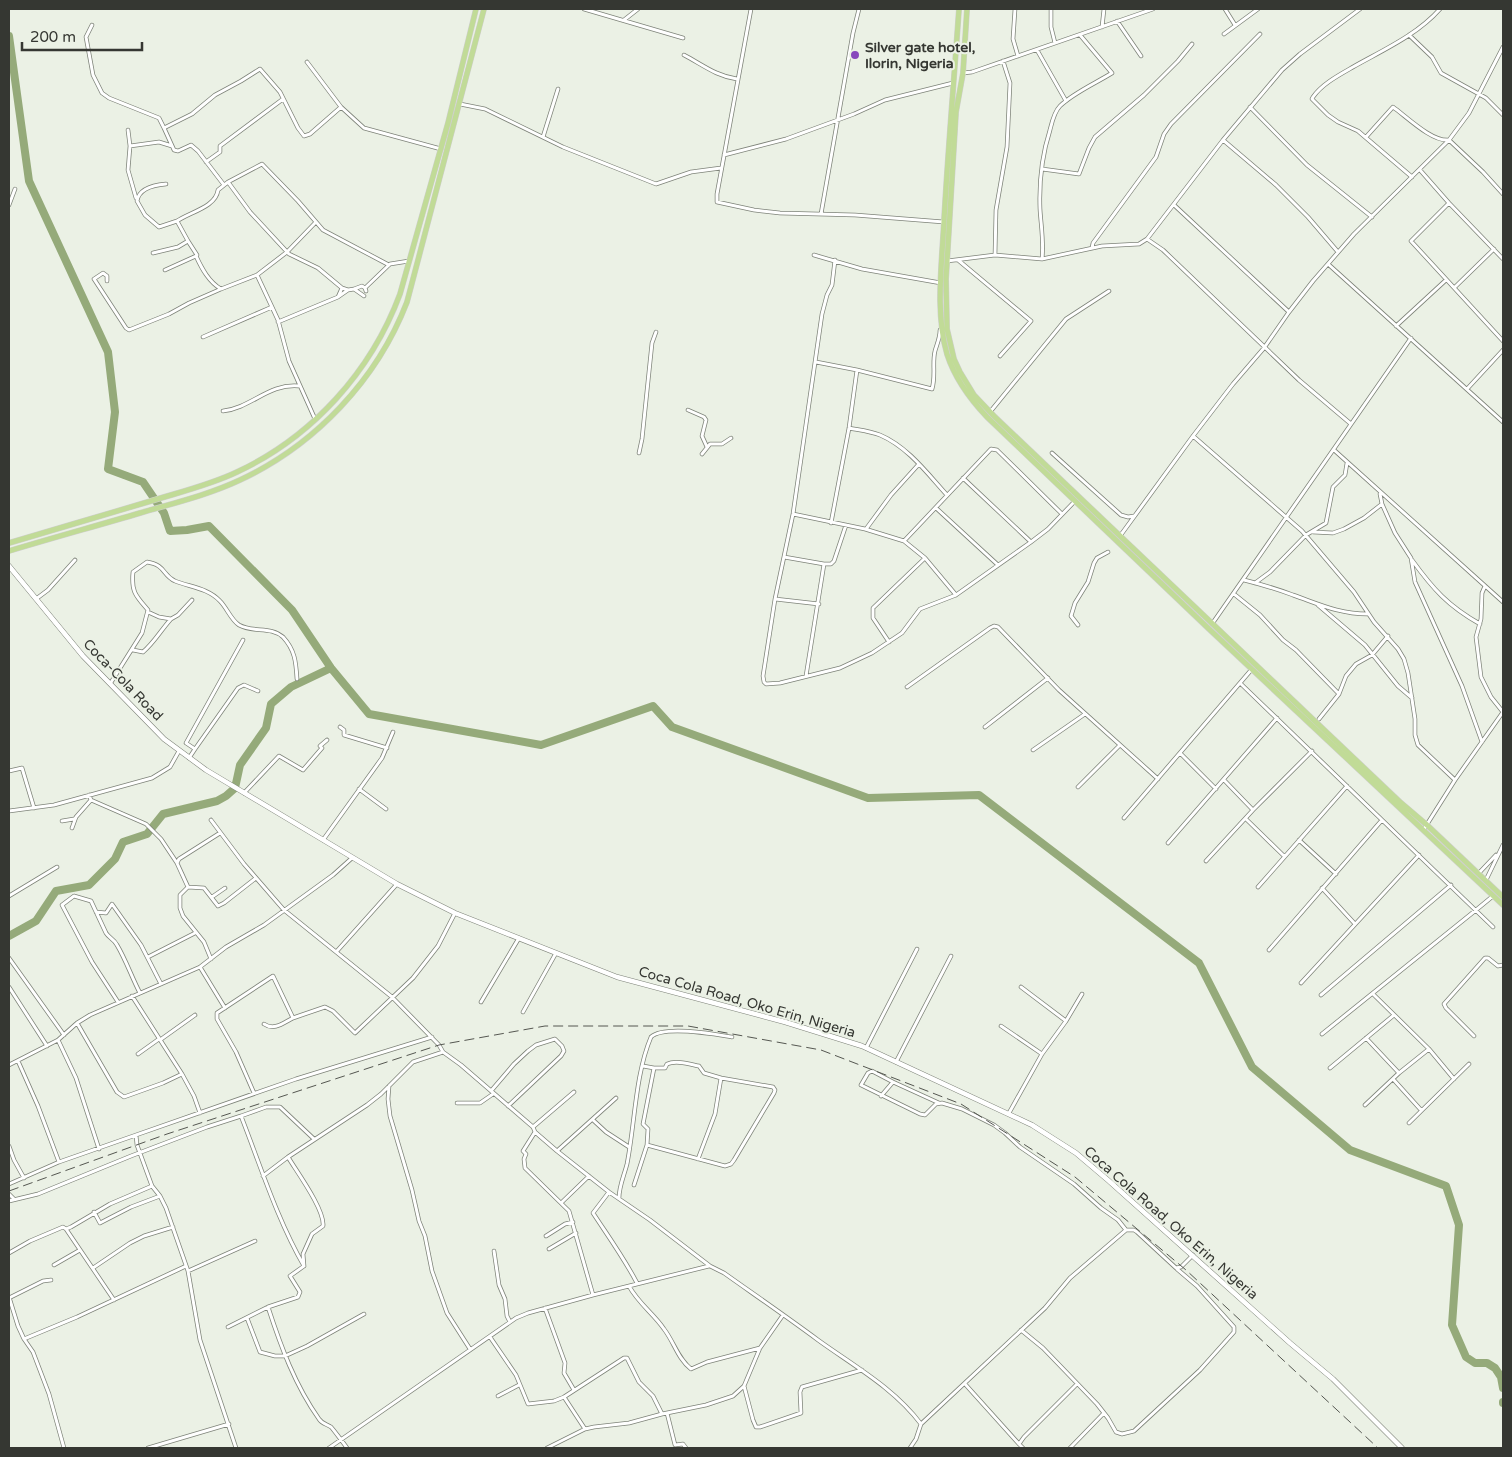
<svg xmlns="http://www.w3.org/2000/svg" width="1512" height="1457" font-family="'Varela Round',sans-serif">
<style>
.lines{fill:none;stroke-linecap:round;stroke-linejoin:round}
.river{stroke:#95aa7a;stroke-width:8}
.minor-casing{stroke:#7e8379;stroke-width:4.5}
.tertiary-casing{stroke:#7e8379;stroke-width:5.5}
.primary-casing{stroke:#cfcfce;stroke-width:6}
.minor{stroke:#fff;stroke-width:3}
.tertiary{stroke:#fff;stroke-width:4.5}
.primary{stroke:#c1db97;stroke-width:5}
.rail{stroke:#555751;stroke-width:1;stroke-dasharray:10 5;stroke-linecap:butt}
.poi-dot{fill:#8847bc;stroke:#ebf1e5;stroke-width:2}
.labels{text-anchor:middle;dominant-baseline:central;stroke-width:4;stroke-linejoin:round;paint-order:stroke}
.poi-label{font-size:14px;font-weight:bold;fill:#353732;stroke:#ebf1e5;text-anchor:start}
.street-label{font-size:14px;fill:#353732;stroke:#ebf1e5}
</style>
<rect width="100%" height="100%" fill="#ebf1e5"/>
<g class="lines">
<path class="river" d="M9,36L29,181L108,352L115,412L108,469L143,482L164,513L170,531L187,530L209,526L292,610L331,668L369,714L541,745L653,706L672,727L868,798L979,795L1199,963L1252,1067L1350,1150L1446,1186L1459,1225L1452,1325L1466,1357L1475,1363H1487L1495,1368L1501,1377L1503,1388
M9,936L36,921L56,891L89,885L115,859L123,842L147,834L163,814L217,801L226,796L235,788L240,765L266,728L271,704L291,687L331,668
M1503,1402V1403"/>
<defs>
<path id="minor" d="M584,9L683,38
M751,9L717,194V202L754,210L780,213L855,215L944,222
M1015,9L1013,39L1018,56
M1051,9V27L1055,43
M1225,9L1235,25
M624,20L638,9
M1117,21L1141,56
M92,25L86,37L93,75L102,93L109,98L159,118L164,128
M1102,27L1104,9
M1224,34L1258,9
M1409,35L1432,57L1441,73L1486,98L1503,115
M1037,50L1066,101
M684,55C703,65 716,76 737,79
M307,62L341,107
M963,73L972,72L1153,9
M460,104L485,109L563,147L656,184L691,172L721,168
M1250,107L1307,165L1372,217
M128,130L130,146L128,170L136,198
M543,137L558,89
M1366,137L1393,107C1407,117 1432,142 1449,140L1483,172L1503,194
M1223,140L1276,185L1308,217L1338,252
M130,146L159,142L172,146
M724,155L786,139L854,114L885,100L953,83
M206,162L220,152V146L283,99
M1042,169L1079,174L1089,148L1095,137L1144,95L1178,61L1192,44
M1420,170L1449,203L1503,259
M1412,177L1358,131L1338,122L1328,115L1312,99L1313,97C1322,84 1339,75 1353,67C1383,50 1417,35 1440,9
M228,182L262,164L298,201L323,230L389,265
M166,184C154,185 139,188 137,201L145,215L159,227L177,221L188,241
M224,185L198,151L191,145L178,151L174,150L164,128L192,114L215,95L241,81L260,69L280,92L298,128L304,136L310,134L341,107L364,128L441,149
M1449,203L1411,241L1503,341
M9,205L15,189
M1174,205L1289,312
M821,214L853,33L859,9
M177,221C190,212 216,207 218,190L228,182L250,212L289,254L318,268L342,288L338,297L348,290L342,288
M1147,239L1163,250L1299,380L1351,424
M1092,248L1093,243L1156,157L1164,134L1171,124L1260,34
M153,253L178,247L188,241L197,255L196,256
M814,255L862,269L941,283
M995,255L996,210L1007,147L1010,83L1003,61
M1042,259C1044,242 1041,226 1040,209C1039,183 1042,155 1050,130C1052,122 1054,112 1060,106C1073,93 1096,83 1112,73L1080,35
M835,260L832,285L827,295L822,314L793,514L775,599L763,676L764,682L766,684L780,683L840,668L872,653L902,633L920,609L956,595L1031,542L1048,529L1075,501
M958,260L1031,321L1000,356
M947,261L995,255L1042,259L1102,246L1139,244L1147,239L1223,140L1282,70L1300,54L1360,9
M1328,264L1503,422
M257,275L272,307
M107,281V276L103,273L94,279L126,328L129,330L169,314L189,303L221,289C209,282 202,269 196,256L165,270
M1455,287L1494,249
M365,288L390,264L409,261
M221,289L257,275L287,252L315,223
M354,289L362,286L365,288L366,291
M348,290L354,289L364,296
M278,322L338,297
M1396,326L1446,280
M203,337L272,307L278,320L289,361L315,419
M816,362L857,370L849,428L831,523
M857,370L932,389C936,376 932,363 935,351C937,344 940,338 940,330
M1467,389L1503,350
M688,410L704,417L706,420L702,436L707,447
M223,411C251,408 269,383 299,386
M990,412L1066,319L1109,291
M849,428C859,430 870,431 880,435C908,447 927,473 947,495
M1193,436L1302,531L1354,592L1374,622L1398,649L1404,659L1408,673L1415,719V735L1418,745L1455,780
M1334,450L1503,602
M639,453L642,439L652,343L656,332
M1052,453L1121,515L1128,517L1134,516
M702,454L710,444H722L731,438
M963,478L1031,542
M1382,504L1395,533L1411,558L1415,582L1462,686L1482,742
M936,508L998,565
M793,514L865,529L904,541L925,558L956,595
M866,529L891,495L919,464
M1313,532L1333,533L1344,529L1364,518L1382,504L1380,494
M1120,536L1193,436L1233,384L1264,348L1289,312L1313,281L1354,234L1449,140L1469,113L1503,47
M904,541L991,449L997,450L1062,514
M784,557L824,564
M1412,560C1433,589 1448,606 1480,624
M1244,580C1260,584 1277,589 1293,595C1319,604 1339,614 1368,614
M1255,583L1270,572L1306,535L1326,523L1333,487L1345,475L1347,463
M1485,586L1482,593L1481,619L1476,637L1481,677L1491,697L1503,712
M1234,594L1260,615L1283,640L1296,650L1339,694L1319,719
M36,599L48,590L75,560
M775,599L819,604
M1318,605L1365,645L1398,686L1412,698
M148,612L159,617L171,619L178,615L192,600
M1212,624L1411,338
M1078,625L1071,616L1075,603L1088,582L1094,563L1097,558L1108,552
M889,642L873,618V608L925,558
M133,650L143,652C154,643 161,630 171,619
M806,676L824,564H831L834,561L846,525
M1240,683L1493,927
M110,684L142,633L148,610C136,596 131,592 133,572L147,562C166,565 162,575 175,581C190,587 208,588 220,601C227,608 231,620 239,625C253,633 271,626 283,637C295,650 296,662 297,679
M907,687L990,628L994,626L998,627L1059,690L1158,779
M1339,694L1346,676L1356,664L1372,655L1388,636
M340,727L344,730V735L387,748
M985,727L1048,678
M195,749L238,688L244,685L258,691
M1033,750L1085,714
M1180,753L1216,789
M189,758L195,749L186,743L243,640
M9,771L22,768L34,808
M1224,780L1253,810
M1078,787L1120,745
M359,789L386,809
M244,793L279,756L303,770L322,748L320,746L327,740
M91,800L146,824L161,839L177,863
M9,811L54,805L152,778L170,767L179,751
M1124,818L1252,669
M1246,819L1284,856
M211,820L244,864L284,910L392,997L439,1045L443,1052L461,1065L533,1127L535,1132L557,1151L609,1192L650,1220L710,1266L724,1273C755,1295 787,1317 818,1340C854,1366 894,1388 921,1424
M62,821L74,819
M72,828L76,817L91,800L89,795
M1424,829L1455,780L1503,712
M323,840L382,758L393,732
M1299,840L1336,874
M1168,843L1277,718
M1206,861L1253,810L1312,751
M1478,874L1496,855
M1486,880L1503,845
M188,887L204,888L218,906L224,903L256,878
M1258,887L1347,786
M1322,888L1355,924
M9,896L57,867
M212,897L225,888
M96,912L106,913L112,904L141,945L161,984
M1269,950L1382,820
M337,951L397,884
M148,957L195,933
M9,958L64,1035
M211,959L204,942L183,916L180,908V895L188,887L177,863L179,859L220,833
M200,967L225,1008
M1301,983L1419,855
M9,987L47,1046
M1373,994L1429,1049L1454,1079
M1321,995L1451,885
M132,996L182,1074L194,1096L200,1113
M118,1002L92,962L62,905L74,896L91,901L106,933C109,938 114,939 117,945C126,960 132,978 140,993
M481,1002L519,938
M523,1012L556,953
M1066,1021L1082,994
M77,1023L117,1092L124,1097L163,1083L182,1074
M264,1024C274,1031 283,1023 293,1018
M1001,1026L1042,1054
M1322,1034L1476,910L1493,896
M1474,1036L1446,1008L1444,1004L1485,958H1488L1498,966L1503,965
M1366,1038L1399,1073
M58,1040L76,1078L99,1149
M160,1040L195,1015
M866,1048L917,949
M138,1054L159,1039
M18,1061L38,1106L59,1162
M896,1062L951,956
M9,1065L58,1040L77,1023L90,1015L200,967L226,947L264,925L333,875L352,858
M654,1068H665L667,1064C676,1060 689,1064 699,1066L704,1073L721,1078
M1330,1068L1394,1015
M1393,1079L1421,1110
M893,1082L872,1071L868,1073L861,1085L920,1114L925,1115L936,1104L942,1103L962,1109L994,1125L1005,1133L1020,1147L1074,1184L1101,1208L1118,1220L1126,1230
M389,1086L388,1099L390,1116L412,1190L419,1221L425,1236L432,1271L447,1313L470,1349
M491,1091L514,1064L528,1051L536,1045L555,1039L562,1046L564,1051L561,1056L508,1106
M254,1093L236,1052L217,1019V1013L273,976L293,1018L325,1007L333,1011L355,1033L413,978L438,946L455,913
M881,1096L893,1082L939,1103
M457,1103H480L493,1094
M1365,1105L1399,1073L1429,1049
M1009,1113L1042,1054L1066,1021L1021,987
M241,1116L266,1107H280L314,1139
M593,1120L606,1132L629,1147
M1409,1123L1469,1064
M533,1127L574,1092
M535,1132L523,1151L526,1154L524,1159L525,1168L569,1211L593,1295
M647,1145L725,1166L731,1164L734,1160L774,1093L775,1090L773,1087L721,1078L715,1114L698,1159
M9,1146L14,1160L24,1178
M557,1151L616,1098
M263,1176L288,1157L367,1105L381,1094L413,1062L443,1052
M9,1184L59,1162L136,1135
M634,1185L647,1145L648,1129L643,1124L654,1068L643,1066
M609,1192L593,1213C608,1236 624,1258 637,1283
M9,1194L14,1199
M619,1198C619,1186 624,1176 627,1164C635,1124 635,1075 651,1037C664,1025 714,1034 732,1037
M9,1201L38,1194L131,1156L207,1127L241,1116C261,1167 277,1219 304,1266
M561,1203L589,1176
M94,1212L100,1223L131,1207L160,1196
M66,1229L114,1300
M546,1236L565,1224L573,1222
M549,1249L576,1233
M494,1251L499,1285L505,1299L507,1316L510,1322
M9,1253L30,1241L63,1227L66,1229L71,1227L110,1204L152,1186
M54,1265L80,1250
M93,1268L130,1243L144,1236L173,1227
M188,1271L255,1241
M629,1286C638,1303 654,1314 664,1329C674,1342 678,1359 691,1369L707,1362L760,1348
M9,1297L18,1326L24,1339L33,1352L49,1394L64,1448
M9,1298L43,1281L51,1280
M268,1307C281,1347 295,1385 319,1419C322,1424 327,1424 331,1427C333,1429 345,1445 347,1448
M545,1308L565,1363L564,1373L574,1390
M247,1318L260,1352L275,1356H285L307,1346L364,1314
M228,1327L268,1307L298,1297L300,1292L290,1276L304,1266L303,1254L312,1234L323,1226C325,1210 297,1172 288,1157
M1021,1330L1043,1348L1097,1404L1108,1418L1116,1432L1122,1434L1134,1431L1200,1370L1234,1332V1327L1197,1286L1177,1269
M490,1337L516,1375L528,1404L554,1401L564,1397L624,1358H627L639,1382L653,1396L662,1414
M24,1339L77,1317L186,1266
M965,1384L1019,1444
M744,1386L753,1420L756,1427H760L801,1413L800,1392L802,1387L862,1370
M498,1396L519,1385
M564,1397L585,1429
M667,1413L675,1445L683,1444L686,1448
M148,1448L229,1424
M236,1448L200,1340L188,1271L166,1208L160,1196L152,1186L137,1145L136,1135L296,1079L432,1037
M329,1448L516,1318L528,1313L593,1295L709,1266
M547,1448L585,1429L594,1427L629,1423L662,1414L706,1405L733,1396L744,1386L760,1348L783,1315
M910,1448L916,1439L921,1424L1045,1308L1070,1278L1126,1230H1134L1137,1232L1176,1268L1181,1267L1193,1255
M1023,1448L1019,1444L1024,1437L1077,1384
M1070,1448L1104,1413"/>
<path id="tertiary" d="M9,566L83,656L164,739L206,770L397,884L455,913L617,977L785,1022L862,1046L1032,1125L1076,1153L1109,1181L1290,1343L1333,1379L1402,1448"/>
<path id="primary" d="M959,9C954,80 948,150 944,221C942,263 935,313 947,354C955,379 969,398 987,417L1209,629L1503,905
M967,9L963,73L956,112L946,279L947,329L954,359L960,372L974,395L995,417L1400,802L1427,825L1503,897
M9,543C56,529 104,515 151,501C180,492 210,485 237,472C312,437 371,372 400,294L448,123L476,9
M9,551C52,538 96,526 140,513C174,503 208,495 240,480C315,445 377,380 407,302L484,9"/>
</defs>
<use href="#minor" class="minor-casing"/>
<use href="#tertiary" class="tertiary-casing"/>
<use href="#primary" class="primary-casing"/>
<use href="#minor" class="minor"/>
<use href="#tertiary" class="tertiary"/>
<use href="#primary" class="primary"/>
<path class="rail" d="M9,1191L167,1134L439,1045L545,1026H688L821,1050L961,1104L1075,1177L1186,1270L1378,1448"/>
</g>
<circle class="poi-dot" cx="855" cy="55" r="5"/>
<g class="labels">
<g class="poi-label">
<text x="865" y="47">Silver gate hotel,<tspan x="865" dy="16">Ilorin, Nigeria</tspan></text>
</g>
<g class="street-label">
<text transform="translate(123 680) rotate(46)">Coca-Cola Road</text>
<text transform="translate(747 1002) rotate(16)">Coca Cola Road, Oko Erin, Nigeria</text>
<text transform="translate(1171 1223) rotate(41)">Coca Cola Road, Oko Erin, Nigeria</text>
</g>
</g>
<rect width="1512" height="1457" fill="none" stroke="#353732" stroke-width="20"/>
<path d="M22 42v8h120v-8" fill="none" stroke="#353732" stroke-width="2.5"/>
<text x="30" y="42" font-size="15" fill="#353732" stroke="#ebf1e5" stroke-width="4" paint-order="stroke">200 m</text>
</svg>
